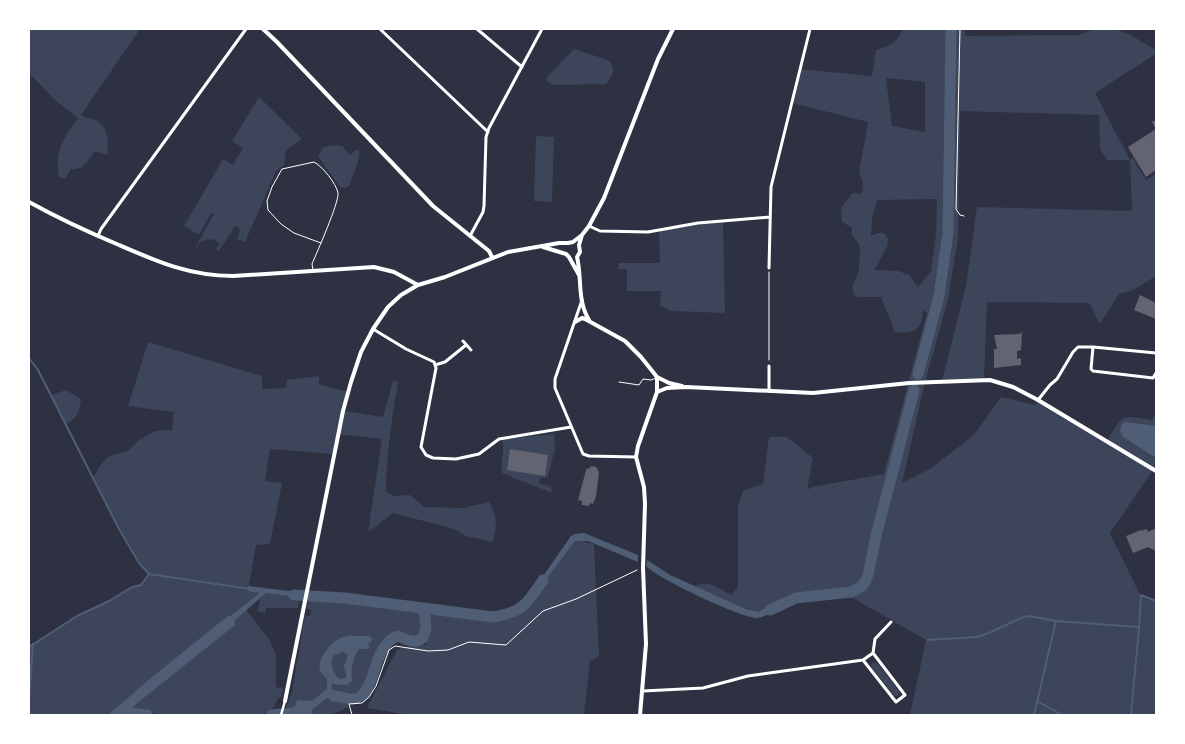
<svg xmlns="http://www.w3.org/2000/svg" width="1185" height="744" font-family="'PT Serif',serif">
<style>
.green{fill:#3c4559;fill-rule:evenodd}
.water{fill:#4f5d75;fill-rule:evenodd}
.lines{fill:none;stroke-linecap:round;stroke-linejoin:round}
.stream{stroke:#4f5d75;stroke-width:2}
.river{stroke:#4f5d75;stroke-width:11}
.building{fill:#626471}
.path{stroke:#fff;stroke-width:1}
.service{stroke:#fff;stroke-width:1}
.pedestrian{stroke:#fff;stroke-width:2.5}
.minor{stroke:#fff;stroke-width:3}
.tertiary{stroke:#fff;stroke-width:4}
</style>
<rect width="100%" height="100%" fill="#2d3142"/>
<path class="green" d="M29,29H140L81,115C85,118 90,118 95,120C110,127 108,142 107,155L95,151C89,159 83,171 71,169L65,179L59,177C54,151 64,138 78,118L56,101L29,73Z
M902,29H965V36L1079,35C1112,19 1128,34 1156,50V54L1095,93L1130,160L1133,158L1146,180L1156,174V276L1133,290L1119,294L1100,324L1089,303L987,302L984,379L942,381L966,286L977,207L1132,211L1130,160H1107L1100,149L1099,115L960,111L958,238L948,300L925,382L902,483L930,469L974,435L1001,397L1035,405L1038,400L1107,441C1124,413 1120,415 1152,420L1156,413V471L1153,470L1110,533L1140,595L1156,601V715H910L926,640L844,593L796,598V594L781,599L758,612L746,609L694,587C708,579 718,588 731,595L738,587V505L743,491L763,484L769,437H787L813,458L807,490L812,487L884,474L927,313L923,310C921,331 914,334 895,332L881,297H857L854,295C849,280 859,280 859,266C859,260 861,251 859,245C855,237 851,238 852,228L842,222L841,208L853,193L862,194L863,183L859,172L868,122L792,103L800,69L872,76L876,50C887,48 900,41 902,29ZM886,78L925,82V132L892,126ZM937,199L936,234L931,271L918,287L909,275L898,271L874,270L887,247L888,239L884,233H877L871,236L872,218L877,200Z
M574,49L608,60C617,68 613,76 606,84L557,85C551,84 548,84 546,78Z
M259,97L302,139L286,150L284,165L276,171L245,242L237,239L241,229L235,226L219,251L216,250L219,243L213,239L208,240V239L200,242L196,249L195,248L214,214L211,213L199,235L184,226L223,159L233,165L243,148L232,141Z
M536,136L554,137L552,202L534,201Z
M334,145L342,146L350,155L357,149L360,152L357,165L349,186L346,188L340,187L318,156L323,147Z
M723,221L725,313L671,311L660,306L661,291H627V269H618L619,263H660L659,230Z
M148,342L262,376V389L286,388L287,380L319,376V384L348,392L344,411L383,417L393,381L398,382C392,419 386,455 386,492L394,496L410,495L424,507L463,508L489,502C498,519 497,524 493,542L466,536L454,529L393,513L368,532L382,439L338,434L334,454L270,449L265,481L282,483L270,544L256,545L248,591L259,593L147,681L108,715H29V645L33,644L77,616L109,601L132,587L141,585L149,574C125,546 110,511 93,478L99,467L108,457L129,450L139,440L155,431L172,430L174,412L128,406Z
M66,390L81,399C80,412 77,418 66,424L51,395Z
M554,434L555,449L548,476L545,478L540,477L539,483L551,487L552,493L502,473C500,462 505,451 502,439Z
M578,540L594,544L599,656L590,661L584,715H410L367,708L397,650C407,646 415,645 426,645L429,628L427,611L441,606L481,612L506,610L522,603L530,591L534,589L537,592L575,541Z
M266,593L299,597L298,608H266V613L257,611L261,597Z
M310,598L422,612V635L419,639H413L399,634L384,639C376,659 372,687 350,696L348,707L331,715H283L292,692L305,615L310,616L311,610L306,608Z
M246,610L269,639L276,654V687L283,688L281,698H278L272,710L264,714L257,715H160L146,711H131L140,701Z
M873,662L877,663L899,691L898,696H894L871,666Z"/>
<path class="water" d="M1126,422L1156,426V458L1123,437L1120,430L1122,424Z
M584,533L638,555V562L588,541H575L537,592L534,589L571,536L575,534Z
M647,560L670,575L746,609L758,612L781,599L782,606C775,610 766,617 758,618C742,619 657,578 646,566Z
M248,586L306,593L305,598L266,593L235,620V625L140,701C125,715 129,715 108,715L147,681L229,615L230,616L259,593L248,591Z
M348,636H369L373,640L368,644L370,647L366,649H359C352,659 351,670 352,681L347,685L332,684L331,689L348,694L347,701L327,698L312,710L311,715H292L297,700L312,701L327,689V679C325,675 321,674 320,670C317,660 329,645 337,640C340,637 344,637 348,636ZM342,651L348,655L345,664H343L346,672V678L339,679C333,673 329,663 334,655L339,654Z"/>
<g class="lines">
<path class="stream" d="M29,358L38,370L119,529L139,563L149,574L250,589
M928,640L977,637L989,633L1021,618L1029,616L1056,621L1139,627L1141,595L1156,601
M29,647L77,616L109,601L132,587L141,585L149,574
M29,699L33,644
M1037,701L1062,715
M1034,715L1056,621
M1131,715L1139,628"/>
<path class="river" d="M918,374L939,296L948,233L951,29
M294,595L345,598L493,617C523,612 527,604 543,580
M770,610L796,598L851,592L861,587L865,582L868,575L876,536L914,390
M334,696C340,696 347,700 353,699C377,698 371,644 398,636C407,640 415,644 423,638L426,628L424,608
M117,715C126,711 137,714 147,715
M272,715C286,713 291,715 304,709"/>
</g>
<path class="building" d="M1156,120V170L1146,177L1128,147L1156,129L1152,122Z
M1140,295L1156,303V319L1134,310Z
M1022,332L1021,350L1017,351V359L1021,358V365L994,368V349H997L994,335L1019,334Z
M510,449L548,455L545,476L507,470Z
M592,466L596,467L599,472L596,496L593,504L590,503L589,506L582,505V501L578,500L586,470L587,468L588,469Z
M1147,529L1148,532L1154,529L1156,530V551L1148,547L1133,553L1126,536L1141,530V531Z"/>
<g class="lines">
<path class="path" d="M960,29L956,209L960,215L964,216
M769,360V272
M352,715L349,704L362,703L369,697L376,686L389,650L395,646L428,651L448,650L469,642L506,645L543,611L576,599L637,570"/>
<path class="service" d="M313,270L312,264C317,252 339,203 338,193C336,183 322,166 314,162L282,169L272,187L267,201L268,210L281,224L294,233L321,243
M619,382L639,385L643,379L651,380L656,378"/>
<path class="pedestrian" d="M281,715L285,701"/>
<path class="minor" d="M380,29L488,132
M477,29L522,67
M589,226L600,231L648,232L698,223L770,217
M98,236L101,229L246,29
M470,236L483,212L484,206L486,137L489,128L542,29
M769,268L771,187L810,29
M582,300L555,379V388L583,454L589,456L636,457
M373,329L406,349L434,362L436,368L421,447L426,455L433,458L456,459L479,454L499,439L571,427
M463,341L471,350
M1093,347L1091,369L1093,371L1153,378L1156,373
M435,365L445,362L466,345
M769,366V391
M1038,400L1050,385L1057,379L1073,352L1078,347H1093L1156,353
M863,660L896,702L905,695L873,653
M643,691L703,688L748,676L863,660L873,653L875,639L891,622"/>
<path class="tertiary" d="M263,29L277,42L433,206L489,251L492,257
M29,202C58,218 88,232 119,245C158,262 190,276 233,276L374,267L394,272L418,285
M543,247L566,254L569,257L579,275
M589,320C577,301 582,277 577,257L580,252L579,245L582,235L589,226L604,198L658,59L673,29
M575,322L582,318L585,319L625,341L641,357L657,377V392L638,446L636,457L644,487L645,504L643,568L646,644L640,715
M657,377L669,383L682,386
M657,392L667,388L686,387L813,393L909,383L990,380L1013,387L1038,400L1156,471
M285,701L343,411L351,382L361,352L373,329L388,307L401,295L418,285L445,277L508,252L559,243H568L573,242L582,235"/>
</g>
<rect width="1185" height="744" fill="none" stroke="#ffffff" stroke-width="60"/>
</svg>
